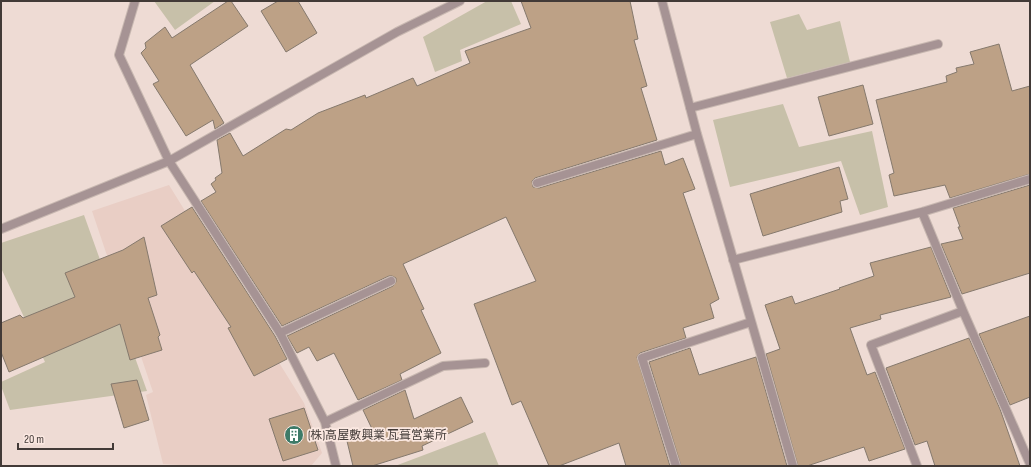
<svg xmlns="http://www.w3.org/2000/svg" width="1031" height="467" font-family="'Sofia Sans Condensed','Noto Sans JP',sans-serif">
<style>
.built{fill:#e9cec5}
.green{fill:#c7c0a9}
.building{fill:#bda186;stroke:#85796d}
.lines{fill:none;stroke-linecap:round;stroke-linejoin:round}
.lane-casing{stroke:#c8b8b1;stroke-width:10}
.street-casing{stroke:#c8b8b1;stroke-width:10}
.lane{stroke:#a69394;stroke-width:8}
.street{stroke:#a69394;stroke-width:8}
.labels{text-anchor:middle;dominant-baseline:central;stroke-width:3.5;stroke-linejoin:round;paint-order:stroke}
.poi-label{font-size:12px;fill:#423a37;stroke:#fbe8e1;text-anchor:start}
</style>
<rect width="100%" height="100%" fill="#eedbd4"/>
<path class="built" d="M169,185L304,403L322,453L311,466H198L163,464L146,395L153,392L92,211Z"/>
<path class="green" d="M154,1H215L175,30Z
M487,1H511L521,24L460,50L462,61L435,72L423,37Z
M799,14L807,30L840,21L850,62L787,78L770,22Z
M783,104L799,147L872,131L888,207L860,215L841,161L730,187L713,120Z
M84,215L147,391L10,410L1,386V382L45,362L1,268V243Z
M485,432L499,466H395Z"/>
<path class="building" d="M228,1H231L248,26L190,65L224,123L215,129L213,120L186,136L153,84L159,81L141,53L146,48L145,43L165,27L172,38Z
M278,1H298L317,33L286,52L261,11Z
M521,1H630L638,39L634,40L647,86L641,88L657,140L535,178L532,181L533,187L539,188L661,151L665,165L683,158L695,189L683,193L719,299L710,304L714,318L683,328L686,338L640,353L637,357L670,466H626L619,443L559,466H549L521,401L512,405L474,304L536,281L506,217L403,264L424,309L421,310L441,353L400,374L402,380L358,400L334,353L317,361L309,347L297,353L287,336L393,286L396,282V278L392,276H389L282,326L201,201L216,192L211,184L216,180L215,178L222,173L217,140L230,133L243,156L286,129L291,130L318,113L365,95L366,98L413,78L417,86L470,63L465,51L531,28Z
M999,44L1012,91L1030,86V174L950,198L945,185L894,196L889,175L894,173L876,100L947,82L946,76L957,72L956,68L974,64L970,52Z
M863,85L873,124L829,136L818,97Z
M839,167L848,199L840,201L842,212L763,236L750,194Z
M1030,185V273L962,294L941,244L963,239L958,227H960L953,208Z
M192,207L275,336L287,359L254,376L228,328L231,327L194,271L192,273L161,226Z
M144,237L157,295L148,298L160,335L158,337L162,350L130,360L120,324L9,372L1,352V323L20,315L23,318L75,297L65,273L123,250Z
M931,247L951,297L880,315L881,319L850,328L867,375L875,372L905,449L869,461L864,447L807,466H798L766,354L780,349L765,305L792,296L795,304L840,289L839,288L874,276L870,263Z
M1030,316V397L1010,405L979,334Z
M969,338L1000,409L1020,466H935L927,441L915,445L886,368Z
M690,348L699,375L756,357L787,466H681L649,362Z
M137,380L149,420L124,428L111,384Z
M405,390L414,419L461,397L473,422L422,446L423,450L372,466H353L346,437L373,431L363,410Z
M304,408L318,450L283,461L269,419Z"/>
<g class="lines">
<defs>
<path id="lane" d="M280,333L391,281"/>
<path id="street" d="M135,1L119,55L169,161L280,333L325,422L336,466
M662,1L697,134L793,466
M690,108L938,44
M537,183L697,134
M922,212L963,311L1030,464
M1,229L169,161L397,32L460,1
M733,260L922,212L1030,179
M325,422L443,366L485,363
M676,466L642,358L751,322
M917,466L871,345L963,311"/>
</defs>
<use href="#lane" class="lane-casing"/>
<use href="#street" class="street-casing"/>
<use href="#lane" class="lane"/>
<use href="#street" class="street"/>
</g>
<defs>
<symbol id="building-disc" viewBox="-11 -11 22 22"><circle r="9.5" fill="#3d7b68" stroke="#fbe8e1"/><path d="M-4-6H4V6H1V3H-1V6H-4ZM-2.5-4.3h1.7v1.8h-1.7ZM.8-4.3h1.7v1.8H.8ZM-2.5-1h1.7V.8h-1.7ZM.8-1h1.7V.8H.8Z" fill="#fff"/></symbol>
</defs>
<g fill-rule="evenodd">
<use href="#building-disc" x="283" y="424" width="22" height="22"/>
</g>
<g class="labels">
<g class="poi-label">
<text x="308" y="435">(株)高屋敷興業 瓦葺営業所</text>
</g>
</g>
<rect width="1031" height="467" fill="none" stroke="#423a37" stroke-width="4"/>
<path d="M18 443v6h95v-6" fill="none" stroke="#423a37" stroke-width="2"/>
<text x="24" y="443" font-size="12" fill="#423a37" stroke="#fbe8e1" stroke-width="3" paint-order="stroke">20 m</text>
</svg>
